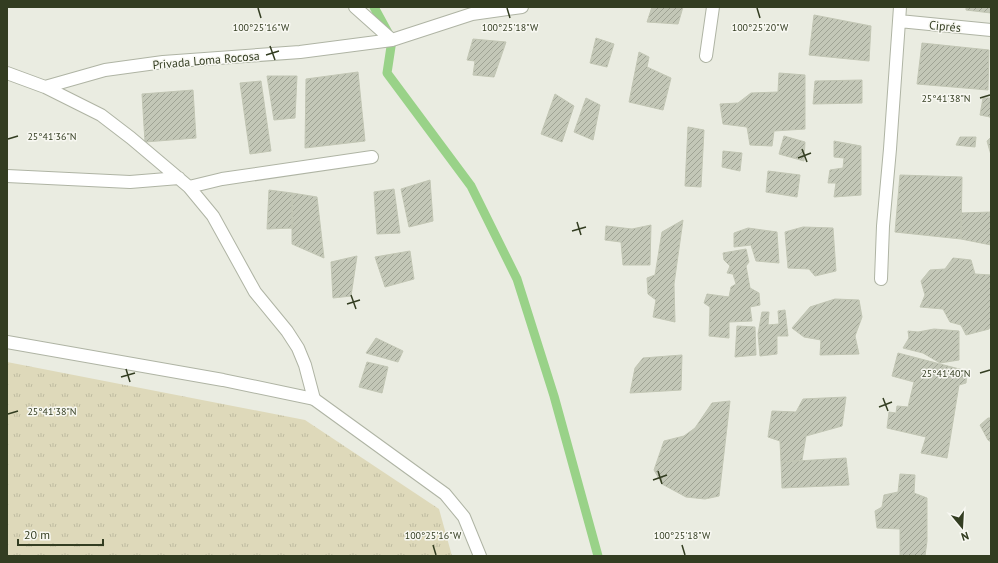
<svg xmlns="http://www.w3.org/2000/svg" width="998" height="563" font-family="'PT Sans',sans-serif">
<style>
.grass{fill:url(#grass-tufts)}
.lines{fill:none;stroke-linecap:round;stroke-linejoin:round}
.stream{stroke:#99d288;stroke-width:9}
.building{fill:url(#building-hatch);stroke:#c2c6b4}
.service-casing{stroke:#afb4a4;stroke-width:14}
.minor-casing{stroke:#afb4a4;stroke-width:14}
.service{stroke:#fff;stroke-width:12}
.minor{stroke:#fff;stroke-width:12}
.ticks{fill:none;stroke:#333d21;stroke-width:1.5}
.labels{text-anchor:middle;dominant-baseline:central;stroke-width:3;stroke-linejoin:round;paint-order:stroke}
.street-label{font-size:12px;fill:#333d21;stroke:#f8f8f2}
.ticks-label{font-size:10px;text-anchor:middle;fill:#333d21;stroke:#f8f8f2;stroke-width:3;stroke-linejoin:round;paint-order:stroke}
</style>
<defs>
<pattern id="grass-tufts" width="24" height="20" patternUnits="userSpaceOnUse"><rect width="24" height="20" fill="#ded9ba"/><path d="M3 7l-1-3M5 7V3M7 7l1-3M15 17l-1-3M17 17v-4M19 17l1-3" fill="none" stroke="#bfbba0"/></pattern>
<pattern id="building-hatch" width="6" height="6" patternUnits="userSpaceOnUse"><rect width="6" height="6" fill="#c3c7b7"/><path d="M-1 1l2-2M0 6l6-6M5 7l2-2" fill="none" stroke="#9fa394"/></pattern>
</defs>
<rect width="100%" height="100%" fill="#eaece1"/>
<path class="grass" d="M7,362L305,420L439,509L452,556H7Z"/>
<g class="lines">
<path class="stream" d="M374,7L392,40L387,73L471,186L517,279L554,396L598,556"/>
</g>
<path class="building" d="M652,7H683L678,24L647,22Z
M966,7H991V13L966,10Z
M814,15L871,26L869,61L809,55Z
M596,38L614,44L607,67L590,63Z
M473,39L506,42L494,77L473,75L475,61L467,60Z
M922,43L989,50L988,90L917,84Z
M639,52L649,57L647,67L671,78L663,110L629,102Z
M358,72L365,141L305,148L306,79Z
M779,73L805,75V129L774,131L772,146L750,145L747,127L723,124L720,104L738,103L751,93L778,92Z
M267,76H297L295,118L274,120Z
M862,80V103L813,104L815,81Z
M261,81L271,151L250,154L240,83Z
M193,90L196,138L145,142L142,94Z
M555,94L574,106L562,142L541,134Z
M586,98L600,105L593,140L574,132Z
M983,98H991V120L990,117L980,115Z
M688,127L704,130L701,187L685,186Z
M784,136L805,142L804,161L779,154Z
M960,137H976L975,147L956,145Z
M991,137V155L987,141Z
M834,141L861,146V195L834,197L836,183H828L830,170L843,168L844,158L834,157Z
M723,151L742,153L740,171L722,167Z
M768,171L800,175L797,197L766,192Z
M900,175L962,177L961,239L895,232Z
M430,180L433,221L409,227L401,189Z
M394,189L400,233L377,234L374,192Z
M269,190L292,193L293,228L267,229Z
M292,193L317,197L324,258L292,244Z
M991,212V245L961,239V213Z
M683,220L674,284L675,322L653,317L656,300L648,294L647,278L655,275L662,232Z
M651,225L650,265H623L621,242L605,240L606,226L632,229Z
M803,227L833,228L836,271L815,276L809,269L788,268L785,232Z
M748,228L777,232L779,263L756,261L751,245L734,247V233Z
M746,249L749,262L746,266L750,288L759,293L760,305L750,307L752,321L729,322V338L709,336L710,307L704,303L707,294L729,297L731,287L736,284L733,274L727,273L730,266L724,260L723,253Z
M410,251L414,279L385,287L375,257Z
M357,256L351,296L333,298L331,262Z
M953,258L971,260L975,274L991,275V323L989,329L966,335L961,325L950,322L943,309L920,307L925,295L921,281L930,270L945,269Z
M835,299L859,300L862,317L855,336L859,354L820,355L821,340L804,337L792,328L810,307Z
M785,310L788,336H777V354L760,356L758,334L762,312H769L768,325L779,324L778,311Z
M737,326L755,327L756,355L735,357Z
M934,329L959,331V360L940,363L923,353L903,348L909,338L908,331L918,332Z
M376,338L403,351L398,362L366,353Z
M898,353L967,371L966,383L959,385L947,458L921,453L926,437L887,428L889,412L896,413L897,406L908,407L914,382L892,376Z
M682,355L681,390L630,393L635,368L643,358Z
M367,362L388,367L382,393L359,387Z
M846,397L842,426L806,436L802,460L781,462L780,441L768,437L772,411L796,412L803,399Z
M730,401L719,496L705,499L686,497L662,484L654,470L664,441L684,436L695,428L712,403Z
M988,418H991V442L988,440L980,425Z
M846,458L849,485L782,488L781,462Z
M900,474L915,475L914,493L927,498V541L925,556H900V529L877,528L875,511L882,507L884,495L898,492Z"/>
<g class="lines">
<defs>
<path id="service" d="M314,399L445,494L464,517L480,556"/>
<path id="minor" d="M355,7L392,40
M899,21L991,30
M706,56L713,7
M7,73L45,87L101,115L131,138L189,187L213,216L255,292L287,331L298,348L305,365L314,399L223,380L7,342
M45,87L105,70L163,62L300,52L392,40L472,14L522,7
M7,176L130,182L179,178
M189,187L222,179L372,157
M881,279L883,226L890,149L900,7"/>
</defs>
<use href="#service" class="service-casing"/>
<use href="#minor" class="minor-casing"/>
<use href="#service" class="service"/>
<use href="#minor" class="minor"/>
</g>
<path class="ticks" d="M258,8L261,18M507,8L510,18M757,8L760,18M270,46L275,60M266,55L279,51M980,98L990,95M8,139L18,136M802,149L807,162M798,158L811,153M577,222L581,235M572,231L586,227M351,295L356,309M347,304L360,300M126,369L130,382M980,373L990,370M121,377L135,373M883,398L888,411M879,407L892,402M8,414L18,411M658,471L662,484M653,480L667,475M433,545L436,555M682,545L685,555"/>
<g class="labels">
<g class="street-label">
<text transform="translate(945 26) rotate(5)">Ciprés</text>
<text transform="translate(206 60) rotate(-5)">Privada Loma Rocosa</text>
</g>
</g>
<g class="ticks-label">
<text x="261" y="31">100°25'16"W</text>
<text x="510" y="31">100°25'18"W</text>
<text x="760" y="31">100°25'20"W</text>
<text x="946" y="102">25°41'38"N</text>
<text x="52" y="140">25°41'36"N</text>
<text x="946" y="377">25°41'40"N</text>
<text x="52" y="415">25°41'38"N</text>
<text x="433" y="539">100°25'16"W</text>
<text x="682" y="539">100°25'18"W</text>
</g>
<rect width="998" height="563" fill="none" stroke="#333d21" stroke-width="16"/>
<g transform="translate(962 527) rotate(162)" stroke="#f8f8f2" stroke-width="3" paint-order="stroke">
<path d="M0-3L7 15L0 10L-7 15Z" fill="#333d21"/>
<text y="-6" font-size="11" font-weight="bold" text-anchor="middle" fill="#333d21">N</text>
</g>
<path d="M18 539v6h85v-6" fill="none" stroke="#333d21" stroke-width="2"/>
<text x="24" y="539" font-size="12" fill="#333d21" stroke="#f8f8f2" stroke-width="3" paint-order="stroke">20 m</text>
</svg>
